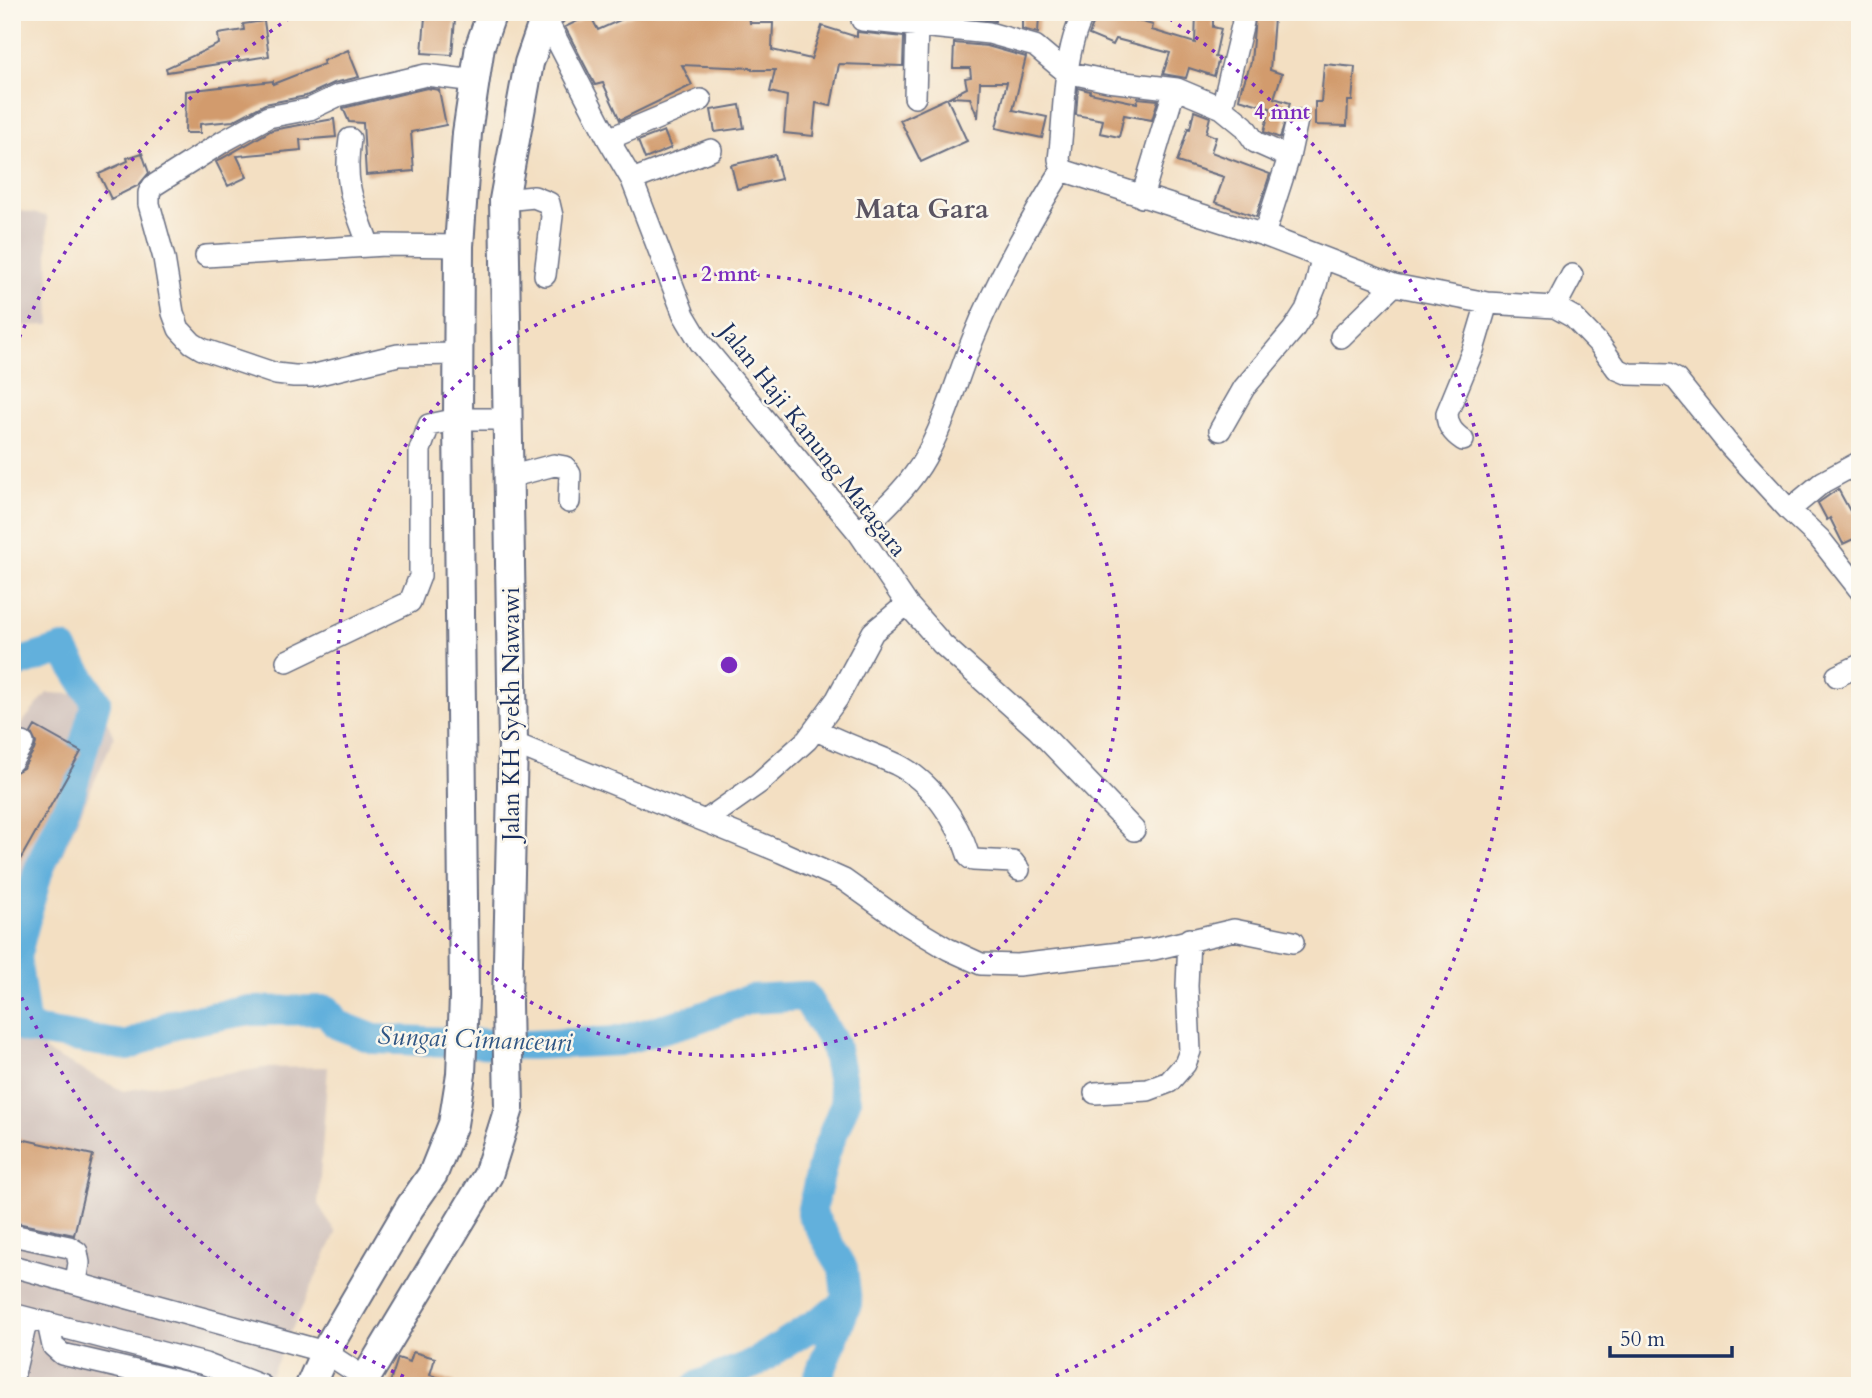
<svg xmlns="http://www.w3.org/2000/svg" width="1872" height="1398" font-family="Cardo,serif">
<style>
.industrial{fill:#cfc0ba}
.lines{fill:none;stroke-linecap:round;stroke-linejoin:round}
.river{stroke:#62b0dc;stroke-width:30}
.building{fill:#d29b6d}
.minor-casing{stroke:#676d81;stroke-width:24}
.major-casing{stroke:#676d81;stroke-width:32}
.minor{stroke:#fff;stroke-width:21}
.major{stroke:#fff;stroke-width:28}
.ring{fill:none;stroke:#7b2cbf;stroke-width:3.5;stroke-dasharray:3.5 7}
.labels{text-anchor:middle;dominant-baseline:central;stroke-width:5;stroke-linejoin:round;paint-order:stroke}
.street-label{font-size:24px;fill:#1b2f5e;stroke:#fbf7ec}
.water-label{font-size:26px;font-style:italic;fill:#305684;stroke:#fbf7ec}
.quarter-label{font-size:28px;font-weight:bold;fill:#5b5563;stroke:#fbf7ec}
.centre{fill:#7b2cbf;stroke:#fbf7ec;stroke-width:3.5}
.ring-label{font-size:21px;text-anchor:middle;font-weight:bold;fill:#7b2cbf;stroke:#fbf7ec;stroke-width:5;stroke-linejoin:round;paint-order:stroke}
</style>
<rect width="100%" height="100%" fill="#fbf7ec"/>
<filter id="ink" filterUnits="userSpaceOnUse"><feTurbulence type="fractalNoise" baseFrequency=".0143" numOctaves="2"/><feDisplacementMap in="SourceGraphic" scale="14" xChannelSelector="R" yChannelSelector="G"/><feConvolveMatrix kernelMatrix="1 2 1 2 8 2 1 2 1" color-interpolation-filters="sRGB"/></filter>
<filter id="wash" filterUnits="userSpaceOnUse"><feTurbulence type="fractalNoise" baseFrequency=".00686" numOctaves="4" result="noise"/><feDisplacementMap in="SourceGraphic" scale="28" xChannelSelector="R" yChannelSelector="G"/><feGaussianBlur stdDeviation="1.57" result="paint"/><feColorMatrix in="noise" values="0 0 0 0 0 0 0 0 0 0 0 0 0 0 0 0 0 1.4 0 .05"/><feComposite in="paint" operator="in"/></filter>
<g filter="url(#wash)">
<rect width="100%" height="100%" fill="#f3dfc2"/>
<path class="industrial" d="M12,209L47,216L50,325L12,326Z
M47,693L95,695L114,737L23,944L14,1008L47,1052L123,1091L263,1068L328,1067L318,1204L336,1233L266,1386H12V735Z"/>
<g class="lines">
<path class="river" d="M12,665L63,649L96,702L71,793L38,872L16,957L26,1029L128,1046L173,1024L245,1011L327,1010L336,1024L374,1039L529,1045L619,1041L693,1020L750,999L805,996L834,1044L846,1101L825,1154L811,1213L843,1268L847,1303L755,1363L697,1386
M815,1386L847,1303"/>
</g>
<g id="blocks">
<path class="building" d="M638,12H749L750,23H773L772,50L811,59L822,26L857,37V32L904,37L903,66L839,64L831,106L816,103L813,136L784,133L787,96L770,92L775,70H752V68L682,65L692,85L620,120L603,83L595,85L565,27L590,15L598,30Z
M955,12H995V21L955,16Z
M1098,12H1129L1127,18L1153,25L1152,30L1195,43L1196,12H1213V27L1221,29L1215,57L1219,58L1214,76L1189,68L1186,78L1163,74L1170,53L1116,39L1113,45L1089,35Z
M1022,15L1039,16L1038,33L1022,29Z
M425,17L455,19L452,55L422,53Z
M1255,17L1274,18L1270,70L1282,74L1274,98L1290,103L1280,138L1264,132L1270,108L1239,99L1242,85H1243L1251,62Z
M264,21L269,56L167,72L166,68L219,44L218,34L244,30L243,24Z
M954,43L987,46L1026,57L1013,110L1047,117L1042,138L996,128L1007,82H980L978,118L970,98L949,97L967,88L965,78L971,77L970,68H953Z
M348,50L359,77L334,83L306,96L265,104L233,121L200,124V133H185L186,91L273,81V84L324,64L323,61Z
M1324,64L1355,67L1352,101H1348L1347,126L1315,125V102H1321Z
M427,88L439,90L446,125L411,132L414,171L366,175L363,123L349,122L343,108Z
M1078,88L1090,91V93L1137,103L1138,98L1158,100L1152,120L1124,115L1119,137L1100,133L1103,120L1076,115Z
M947,98L967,141L921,162L900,120Z
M740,105L744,128L715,132L711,110Z
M1194,111L1210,117L1206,133L1216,137L1211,152L1270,174L1256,217L1215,202L1224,177L1177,162L1188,128L1190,129Z
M334,119L336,137L300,140L301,150L237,156L247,177L228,186L216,162L272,130Z
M664,131L671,148L645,159L638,141Z
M142,153L149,173L139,185L111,199L99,174L128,161L127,158Z
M775,155L781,179L737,189L731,165Z
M1838,489L1851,513L1860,508V536L1843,544L1830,518L1827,520L1818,503Z
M35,726L81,752L12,874V774L23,768L34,750L36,743L31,733Z
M12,1137L93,1155L74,1235L12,1222Z
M413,1352L435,1358L430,1375L455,1382V1386H389L398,1358L410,1362Z"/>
</g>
</g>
<g filter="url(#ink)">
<use href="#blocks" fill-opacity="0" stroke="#676d81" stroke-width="2"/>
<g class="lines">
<defs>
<path id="minor" d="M1085,12C1062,49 1065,117 1059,159L1062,170L1264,235L1394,285L1487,303L1555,307L1573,317L1600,345L1617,369L1629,374L1668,375L1676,379L1730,446L1789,510L1820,539L1860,590
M1241,12L1243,22L1222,108L1244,126L1255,142L1289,157
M545,17L608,139L632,180L684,315L700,342L859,533L907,604L942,644L1037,729L1134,830
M862,20L989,33L1035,46L1066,72L1108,81L1177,89
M915,97L917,26
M350,139C343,186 354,204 369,246
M608,139L701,100
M632,180L711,150
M1142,197L1171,101L1177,89L1222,108
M504,200L534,197L549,203L552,216L545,275
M1264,235L1289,157L1297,120
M206,256L385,245L459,246
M1555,307L1572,275
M1341,337L1394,285
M458,354L398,355L311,376H294L276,374L202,349L192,343L179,329L173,313L164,258L149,204V193L153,186L224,141L268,117L310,109L337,96L426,75L475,81
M1220,430L1244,388L1293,330L1306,310L1316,285L1322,258
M1463,440C1453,433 1447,426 1447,413L1473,350L1487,303
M509,477L554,465L565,467L570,474L569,502
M1789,510L1823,482L1860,462
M859,533C882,510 909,487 925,458C946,420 957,378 973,339C997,280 1028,224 1062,170
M287,661L410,602L420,576V450L429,425L458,419H508
M1837,676L1860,665
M815,729C841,743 869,752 896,764C931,781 958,821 969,857L973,860L1013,862L1019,870
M513,743L781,852L844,880L906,924L948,949L981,964L1018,965L1154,949L1234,930L1293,942
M12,761L23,743
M705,821L759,783L807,740L837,699L873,632L907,604
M1095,1093L1148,1090L1169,1082L1185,1064L1190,1051L1187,986L1189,939
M12,1235L69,1247L77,1252L79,1263L76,1282
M12,1266L325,1352L365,1378L367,1386
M12,1314L205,1364L262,1386
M48,1323L53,1346L62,1354L200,1386
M12,1382L27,1318"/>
<path id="major" d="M310,1386L325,1352L410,1207L433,1174L453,1124L461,1074L464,997L458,419L459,246L467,133L480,46L492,12
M361,1386L488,1175L509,1108L507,1003L513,743L504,200L529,63L545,17L552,12"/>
</defs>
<use href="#minor" class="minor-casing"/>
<use href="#major" class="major-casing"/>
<use href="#minor" class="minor"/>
<use href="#major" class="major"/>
</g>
</g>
<g class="ring">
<circle cx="729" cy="665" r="391"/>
<path d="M423 1385A782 782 0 0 1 15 983M15 347A782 782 0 0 1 297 13M1161 13A782 782 0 0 1 1035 1385"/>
</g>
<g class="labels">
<g class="street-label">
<text transform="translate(813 440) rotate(52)">Jalan Haji Kanung Matagara</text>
<text transform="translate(511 714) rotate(-90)">Jalan KH Syekh Nawawi</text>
</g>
<g class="water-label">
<text transform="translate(475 1039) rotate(2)">Sungai Cimanceuri</text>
</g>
<g class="quarter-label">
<text x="922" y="209">Mata Gara</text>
</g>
</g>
<circle cx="729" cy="665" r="10" class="centre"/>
<g class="ring-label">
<text x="1282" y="119">4 mnt</text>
<text x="729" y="281">2 mnt</text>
</g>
<rect width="1872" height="1398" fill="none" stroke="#fbf7ec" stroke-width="42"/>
<path d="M1610 1346v10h122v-10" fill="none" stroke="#1b2f5e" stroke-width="3.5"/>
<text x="1620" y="1346" font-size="21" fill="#1b2f5e" stroke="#fbf7ec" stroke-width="5" paint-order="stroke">50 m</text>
</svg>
